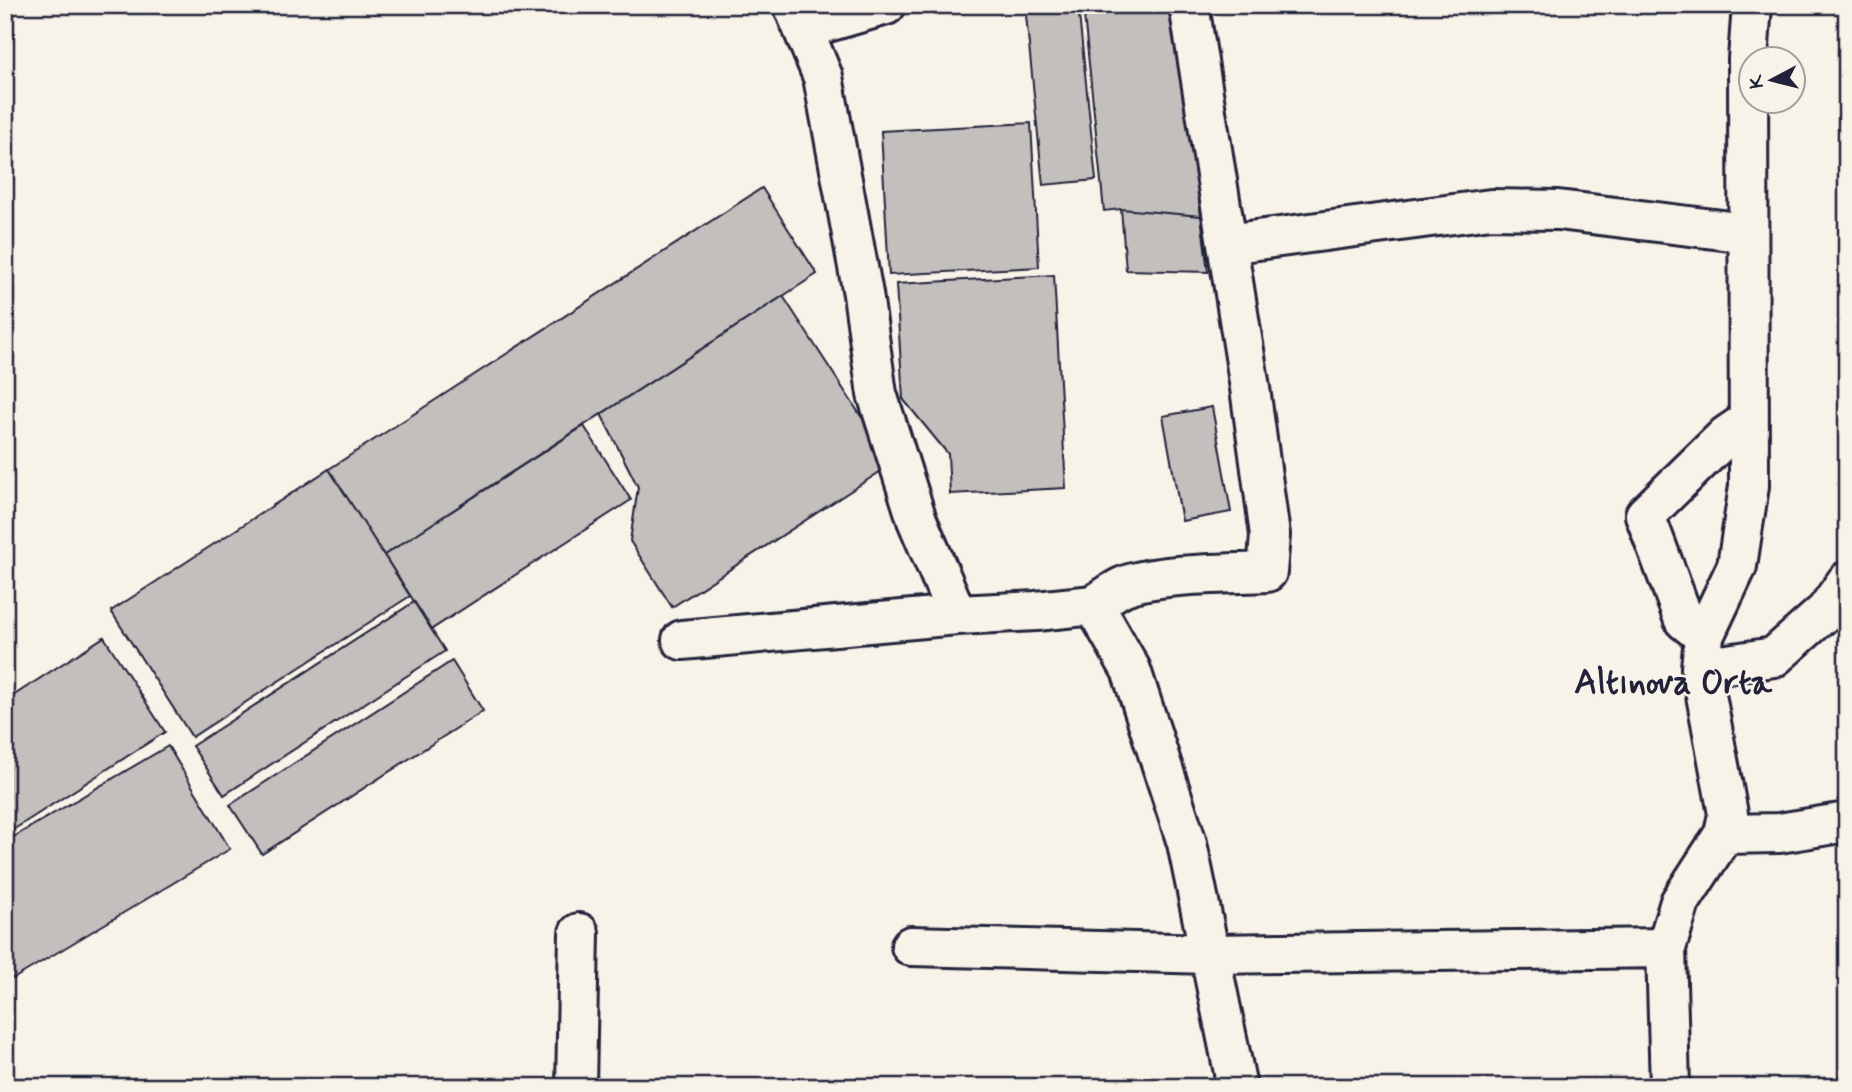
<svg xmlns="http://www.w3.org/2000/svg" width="1852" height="1092" font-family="Mynerve,sans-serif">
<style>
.building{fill:#c2bfbd;stroke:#22223b;stroke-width:2}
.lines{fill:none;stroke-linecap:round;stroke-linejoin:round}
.minor-casing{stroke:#22223b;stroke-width:44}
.minor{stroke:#f7f3e8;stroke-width:38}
.labels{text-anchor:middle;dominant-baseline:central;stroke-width:5;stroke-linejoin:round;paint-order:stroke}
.district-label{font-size:35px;font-weight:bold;fill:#22223b;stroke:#f7f3e8}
</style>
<rect width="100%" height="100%" fill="#f7f3e8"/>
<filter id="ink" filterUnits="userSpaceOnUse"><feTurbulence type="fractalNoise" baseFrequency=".0143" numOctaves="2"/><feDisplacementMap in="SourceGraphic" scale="14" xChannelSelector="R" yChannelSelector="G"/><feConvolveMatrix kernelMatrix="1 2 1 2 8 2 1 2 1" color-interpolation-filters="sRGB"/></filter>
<g filter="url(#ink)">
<path class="building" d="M1025,5H1078L1096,180L1043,185Z
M1083,5H1176L1201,216L1121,209L1104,211Z
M1031,123L1039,267L889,275L881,131Z
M762,188L817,274L384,555L329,469Z
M1121,209L1201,216L1208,272L1126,270Z
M1054,275L1066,488L950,494L948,454L903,399L896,284Z
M783,296L892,464L672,607L630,541L638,487L601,414Z
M1212,407L1231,512L1182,521L1163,416Z
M584,426L631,500L432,629L384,555Z
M329,469L410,596L192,737L111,611Z
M414,602L445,651L224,795L192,746Z
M104,637L165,732L5,835V701Z
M452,661L483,711L262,854L230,805Z
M168,746L230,849L13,979L5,966V842Z"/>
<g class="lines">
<defs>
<path id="minor" d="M793,5L823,77L863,294L877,394L917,520L957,615L1036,611L1094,605L1131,670L1187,843L1237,1087
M803,29L886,5
M1227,244L1491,209L1558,210L1747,233
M1094,605C1103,599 1112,592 1122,587C1153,573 1230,574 1267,572L1270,535L1250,388L1189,5
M1704,636L1684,620L1645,515L1726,436L1748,421
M682,640L957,615
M1701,668L1774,657L1826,611L1847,581
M1724,834L1779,833L1847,822
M911,946L1210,954L1666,948
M576,1087L579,933
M1670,1087L1666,948L1680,902L1724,834L1728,814L1701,668L1704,636L1737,566L1749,486L1748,59L1752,5"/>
</defs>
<use href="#minor" class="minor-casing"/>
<use href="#minor" class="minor"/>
</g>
</g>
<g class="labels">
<g class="district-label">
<text x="1673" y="683">Altınova Orta</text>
</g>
</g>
<rect width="1852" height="1092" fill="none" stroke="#f7f3e8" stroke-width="28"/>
<rect x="14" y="14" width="1824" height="1064" fill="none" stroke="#22223b" stroke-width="2.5" filter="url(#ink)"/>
<g transform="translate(1772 80) rotate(263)"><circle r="33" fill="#f7f3e8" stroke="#a29fa3" stroke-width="2"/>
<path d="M0-5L12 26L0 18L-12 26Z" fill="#22223b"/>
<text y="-10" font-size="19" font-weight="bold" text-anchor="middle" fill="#22223b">K</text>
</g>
</svg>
